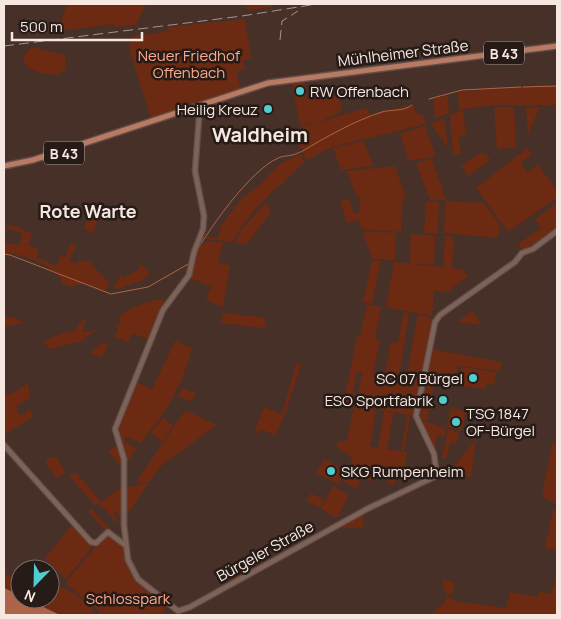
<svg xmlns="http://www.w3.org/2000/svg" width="561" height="619" font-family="Manrope,sans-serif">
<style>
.green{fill:#6b2a11}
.water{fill:#ae6449}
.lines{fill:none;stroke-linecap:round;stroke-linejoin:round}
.stream{stroke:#ae6449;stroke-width:1}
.secondary-casing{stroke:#624d46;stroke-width:7}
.primary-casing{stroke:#624d46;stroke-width:8}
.secondary{stroke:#7d6259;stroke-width:4.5}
.primary{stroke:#b97a64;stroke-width:5}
.rail{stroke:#a8948d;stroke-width:1;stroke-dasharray:10 5;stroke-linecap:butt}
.poi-dot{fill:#51ccd1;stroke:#261b17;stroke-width:2}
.labels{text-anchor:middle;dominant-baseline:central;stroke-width:5;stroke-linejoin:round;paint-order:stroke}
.shield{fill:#261b17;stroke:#b8aaa4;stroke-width:1}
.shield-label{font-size:14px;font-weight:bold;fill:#f7e7e1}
.street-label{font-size:15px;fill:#f7e7e1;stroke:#261b17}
.park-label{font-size:15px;fill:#fdaa8c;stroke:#261b17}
.poi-label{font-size:15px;fill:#f7e7e1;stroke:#261b17;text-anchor:start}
.quarter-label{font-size:18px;font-weight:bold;fill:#f7e7e1;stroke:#261b17}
.district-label{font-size:20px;font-weight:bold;fill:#f7e7e1;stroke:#261b17}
</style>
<rect width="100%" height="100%" fill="#473027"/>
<path class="green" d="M67,4H146L136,25L115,27L114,24L60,31L58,30Z
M246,4H272V7L247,10Z
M245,19L251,58L243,61L245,69L236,72L241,88L151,118L130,52L129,45L133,36L168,31V27Z
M32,47L65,55V70L55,75C43,73 22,72 23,56Z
M304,82L307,99L331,96V93L340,92L341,112L317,123L300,125L292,83Z
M531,86H557V105L483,106L459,110L458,92Z
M448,95L449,113L435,119L433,99Z
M414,105L415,112L423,115L426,124L332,147L307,160L292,132L301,130V126C324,123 345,113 368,108V112L373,115L382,111Z
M494,107H514L516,147L497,149Z
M540,107L528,134L526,108Z
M463,110L466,135L459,136L461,154L453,155L450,115Z
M444,118L448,148L431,124Z
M425,126L436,157L409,161L400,134Z
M364,141L373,166L341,170L333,148Z
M527,148L532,154L521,163L527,172L538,165L557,190V198L508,232L476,188Z
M480,153H485L491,160L468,176L461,166Z
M300,154L305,162C280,186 248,210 233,242L206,239L207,236L218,239L221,226L241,199L260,185L278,165Z
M432,159L446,200H430L416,163Z
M395,166L406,197L403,198L401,232L362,229L358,220L347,223L340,201L349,199L354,214H359L360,197L356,196L347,171Z
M426,201L439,202L438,234L424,233Z
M445,201L484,203L500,225L498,238L444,233Z
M267,202L271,212L247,244L235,243L241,230Z
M557,203V228L523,251L518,244L541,228L535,219Z
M90,211L100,214L93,233L84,229Z
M7,225L16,226L32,234L28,245L39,249L36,257L57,266L61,255L65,257L71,243L76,245L69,261L76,264L80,260L90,262L109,283L106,291L83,283L72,287L62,283C60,267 18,252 4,253V243L20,245L22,233L6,228Z
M365,231L396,233L395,261L372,258L363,233Z
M411,234L435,236L434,265L410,263Z
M445,236L454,237L452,268L463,270L468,276L447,292L434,291L432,316L386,307L394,262L443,267Z
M209,241L223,243L218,262L230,266L223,307L206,300L211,286L189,278C192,263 192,246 209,241Z
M372,260L381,261L372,304L363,302Z
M140,263L150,274L142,280L117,289L113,288L121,274L124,278L139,269Z
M160,299L166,302L149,340L132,333L128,342L114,337L119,328L115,326L121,321L119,317C131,307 144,302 160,299Z
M367,304L381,307L375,339L380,340L373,374L385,376L391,342L398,343L404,312L409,313L399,378L406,380L418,314L432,319L413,416L356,405L362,372H357L351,404L344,402L357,336L360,337Z
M473,311L481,325L458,322V321Z
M223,313L266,318L264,328L221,323Z
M4,317L17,318L24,323L4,327Z
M82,320L86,321L82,332L98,330L86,337L83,341L50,349L43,342L62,333L74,332Z
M175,341L192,348C180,392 168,408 141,443L126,437L124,442L137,448L126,463L117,426L134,381L152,389Z
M104,342L108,346L101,358L90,353Z
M432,349L502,362L500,371L458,366L452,387L434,383L427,421L420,418Z
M296,364H301L300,368L284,417L275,435L261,429L258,434L254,433L264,407L282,414Z
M461,367L488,371L487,378L489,371L496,372L494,385L486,384L485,389L459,386Z
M28,383L30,398L17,405L18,413L22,415L30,409L34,416L4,435V395L17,391Z
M182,388L197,393L190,402L178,396Z
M354,405L376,410L370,446L378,448L384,411L393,413L387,449L407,452L404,470L397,469L394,486L376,474L370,482L350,468L352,458L336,446L339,441H347Z
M450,408L466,411L462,430L448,427Z
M187,411L217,425L161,466L149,482L138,483L137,481L184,412Z
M407,416H410L404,451L401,450Z
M163,417L173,426L162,442L151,433Z
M420,420L446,428L445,436L437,435L435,448Z
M448,429L459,433L456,443L450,444L447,458H442Z
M476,439L471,477L455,475L451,470Z
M552,443L557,444V505L542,496Z
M119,444L122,468L108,451Z
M52,457H57L65,473L57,478L46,464L47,459Z
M324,459L345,470L338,484L316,473Z
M347,470L362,478L356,489L342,480Z
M76,472L101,502L122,487V519L116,512L113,514L119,522L117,523L99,503L95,505L69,476Z
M149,483L125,517L126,487Z
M333,486L349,495L337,518L321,509Z
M311,493L324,500L320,508L307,501Z
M91,508L109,528L105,530L88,511Z
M553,509L557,510V551L545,548Z
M360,515H363L364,528H337Z
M72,525L92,547L67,578H64L45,558Z
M107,533L123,545C129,578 143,586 168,606L160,615H99V611L65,583Z
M246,567L249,572L234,581L230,575Z
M51,571L60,586L54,585C70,589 88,601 96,615H60L27,599H50Z
M4,574L20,578V595L4,588Z
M555,578H557V615H434L433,613L445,602L447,595L455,601L506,608L510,592L537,597L539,592L551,593L552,588H554Z
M442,580L455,582L452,595L445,592Z"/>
<path class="water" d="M4,588L20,595V599H27L60,615H4Z"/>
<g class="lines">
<path class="stream" d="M523,87L557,86
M429,99L462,90L521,87
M301,152C326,137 354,121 382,112C392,109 403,112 412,105
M197,250C213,224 250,171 278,158C285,155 291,157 300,152
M4,254L10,255L111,294L148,287L190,263"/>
<defs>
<path id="secondary" d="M4,445L91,542L96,543L108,532L125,545
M436,470L434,454L416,416L435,322L440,315L515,262L522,253L533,249L557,231
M178,611L138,579L128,560L124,525V459L115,429L163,310L189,275L194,252L203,229L204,216L195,171L200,105
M178,611L190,607L367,509L436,476L437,472L434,470"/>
<path id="primary" d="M4,166L33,160L268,83L557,46"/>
</defs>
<use href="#secondary" class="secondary-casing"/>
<use href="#primary" class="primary-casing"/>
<use href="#secondary" class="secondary"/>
<use href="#primary" class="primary"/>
<path class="rail" d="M280,40L282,21L298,11
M4,46L242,16L317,4"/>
</g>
<g class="poi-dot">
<circle cx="300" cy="91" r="5"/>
<circle cx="268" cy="109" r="5"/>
<circle cx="473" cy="378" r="5"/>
<circle cx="443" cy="400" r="5"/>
<circle cx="456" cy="422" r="5"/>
<circle cx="331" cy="471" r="5"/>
</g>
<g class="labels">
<g class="shield">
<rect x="484" y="41.5" width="40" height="23" rx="4"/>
<rect x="44" y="141.5" width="40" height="23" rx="4"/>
</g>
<g class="shield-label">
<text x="504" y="53">B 43</text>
<text x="64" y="153">B 43</text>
</g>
<g class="street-label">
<text transform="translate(403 53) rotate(-7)">Mühlheimer Straße</text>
<text transform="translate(265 551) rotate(-29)">Bürgeler Straße</text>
</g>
<g class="park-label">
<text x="189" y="55">Neuer Friedhof<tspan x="189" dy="17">Offenbach</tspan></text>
<text x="128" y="598">Schlosspark</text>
</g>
<g class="poi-label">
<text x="310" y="91">RW Offenbach</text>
<text x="258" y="109" text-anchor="end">Heilig Kreuz</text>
<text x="463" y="378" text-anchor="end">SC 07 Bürgel</text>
<text x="433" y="400" text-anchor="end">ESO Sportfabrik</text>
<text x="466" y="413">TSG 1847<tspan x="466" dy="17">OF-Bürgel</tspan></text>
<text x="341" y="471">SKG Rumpenheim</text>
</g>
<g class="quarter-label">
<text x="88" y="211">Rote Warte</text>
</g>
<g class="district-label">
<text x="260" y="134">Waldheim</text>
</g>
</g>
<rect width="561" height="619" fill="none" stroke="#f7e7e1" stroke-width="10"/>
<g transform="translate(35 584) rotate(203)"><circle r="24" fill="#261b17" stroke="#7a6d68"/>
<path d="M0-4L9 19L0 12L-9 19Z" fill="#51ccd1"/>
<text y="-8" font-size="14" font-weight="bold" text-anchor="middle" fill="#f7e7e1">N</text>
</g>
<path d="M12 32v8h130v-8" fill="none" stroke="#f7e7e1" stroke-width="2.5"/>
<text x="20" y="32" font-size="15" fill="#f7e7e1" stroke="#261b17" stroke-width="4" paint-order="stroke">500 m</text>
</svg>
